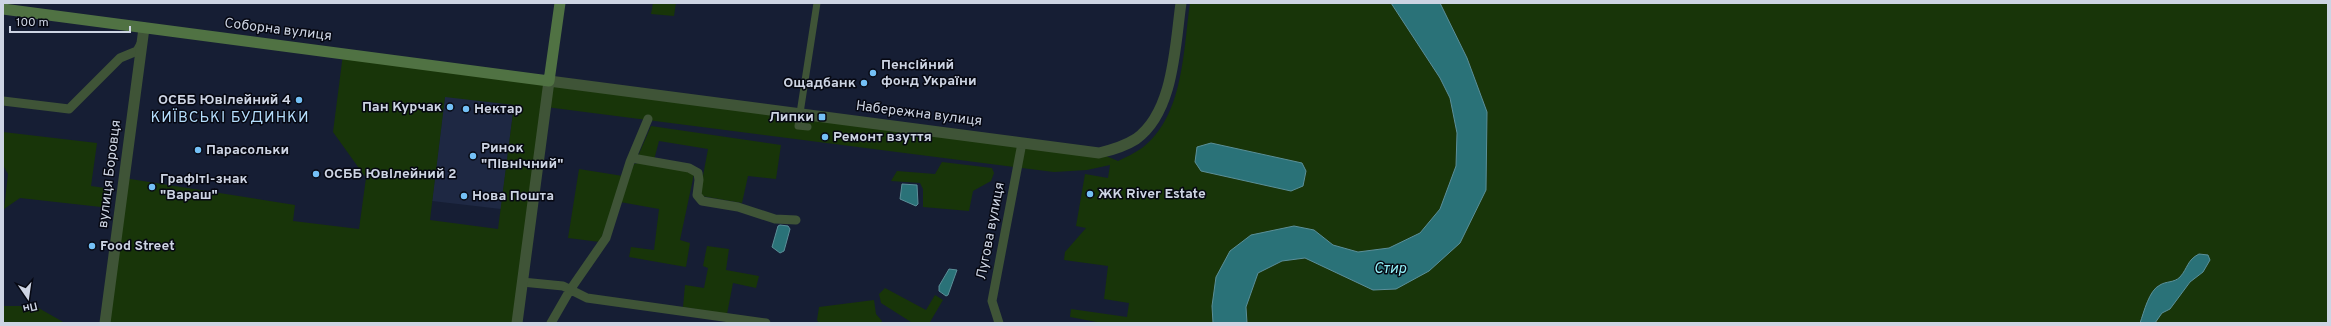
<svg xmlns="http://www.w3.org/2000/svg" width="2331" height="326" font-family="Overpass,sans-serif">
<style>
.built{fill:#1e2843}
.green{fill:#183509;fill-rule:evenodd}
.water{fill:#2a7278;stroke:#5b8f98}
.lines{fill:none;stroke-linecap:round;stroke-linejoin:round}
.pedestrian{stroke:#3f5437;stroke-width:7}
.minor{stroke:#3f5437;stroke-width:9}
.tertiary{stroke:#3f5437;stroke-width:11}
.secondary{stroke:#507243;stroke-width:11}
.poi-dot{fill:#74c0f6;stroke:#060812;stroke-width:1.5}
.labels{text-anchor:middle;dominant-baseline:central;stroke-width:3;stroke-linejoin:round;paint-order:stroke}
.street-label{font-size:14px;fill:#cdd4e3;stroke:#060812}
.poi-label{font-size:14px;font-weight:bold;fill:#cdd4e3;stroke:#060812;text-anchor:start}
.neighbourhood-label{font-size:15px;letter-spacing:1px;fill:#b4ddfb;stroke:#060812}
.water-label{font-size:15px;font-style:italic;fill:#94f1f8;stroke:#060812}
</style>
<rect width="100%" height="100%" fill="#161e34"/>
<path class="built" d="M445,96L514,105L501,209L432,201Z"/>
<path class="green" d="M653,3H676L674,16L651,14Z
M1190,3H1391L1440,78L1450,98L1457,133L1456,166L1440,209L1420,233L1389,248L1358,252L1333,245L1314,230L1212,306L1213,323H1102L1070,317L1071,309L1127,317L1129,303L1104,299L1108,266L1064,260L1065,252L1086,228L1076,226L1085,174L1108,178L1110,165L1087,170L1054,172L546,107L517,323H105L124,178L295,205L293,221L359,229L366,178L333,132L343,54L1099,153L1118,161C1126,157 1135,153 1142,148C1184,116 1183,51 1190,3ZM445,97L514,105L498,229L430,220Z
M1440,3H2328V323H1247L1246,307L1258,273L1282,261L1305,258L1373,290L1396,289L1486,190L1487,112L1467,58Z
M651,126L781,145L776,179L748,176L742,203L702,196L700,192L708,149L659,141L654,160L638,156Z
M3,132L97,143L91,186L112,189L110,208L20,198L4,209L8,174L3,165Z
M942,162L992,168L994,173L991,181L973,191L969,211L923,207V189L920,183L891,181L897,171L935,174Z
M638,163L685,171L694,174L680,240L690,243L686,267L629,257L631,247L654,250L659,209L620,202L634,164Z
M579,169L623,176L600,242L568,238Z
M707,246L729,249L726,270L759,276L756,288L733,283L727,314L683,307L685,285L704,288L708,268L703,266Z
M885,288L926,310L935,295L943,300L930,322H911L881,303L879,294Z
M874,300L876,314L882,321L881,323H819L817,320L819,307Z
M3,306H35L65,323H3Z"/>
<path class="water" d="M1391,3H1440L1467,58L1487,112L1486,190L1460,243L1429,271L1396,289L1373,290L1305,258L1282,261L1258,273L1246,307L1247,323H1213L1212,306L1216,277L1230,251L1251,235L1294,226L1314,230L1333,245L1358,252L1389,248L1420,233L1440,209L1456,166L1457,133L1450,98L1440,78Z
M1211,143L1302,163L1306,171L1303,186L1291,191L1201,171L1195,162L1197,147Z
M902,184L917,185L918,204L916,206L900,199Z
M780,225L788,226L790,229L784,251L780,253L772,247L778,226Z
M2199,254L2208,255L2210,260L2203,272L2190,282L2170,309L2162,313L2155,323H2140C2144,312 2149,290 2160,285C2166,281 2174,283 2180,277C2188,268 2187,260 2199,254Z
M949,269L957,270L948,295L946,296L939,291V286Z"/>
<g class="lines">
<path class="pedestrian" d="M808,127L798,126L817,3"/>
<path class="minor" d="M3,101L69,109L120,58L137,51L142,42
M632,158L689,168L698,173L699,180L697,195L702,201L738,207L775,219L796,220
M522,282L563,286L587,298L766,323
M551,323L570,290L606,238L630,162L648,119
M999,323L992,301L1022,143"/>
<path class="tertiary" d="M105,323L144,28
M517,323L549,81L1099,153C1112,150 1125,146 1136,139C1174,112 1175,45 1181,3"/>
<path class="secondary" d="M3,9L549,81L560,3"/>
</g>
<g class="poi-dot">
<circle cx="873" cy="73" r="4"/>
<circle cx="864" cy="83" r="4"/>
<circle cx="299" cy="100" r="4"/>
<circle cx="450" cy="107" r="4"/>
<circle cx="466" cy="109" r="4"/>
<rect x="818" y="113" width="8" height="8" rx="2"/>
<circle cx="825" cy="137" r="4"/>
<circle cx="198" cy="150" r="4"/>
<circle cx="473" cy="156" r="4"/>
<circle cx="316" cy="174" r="4"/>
<circle cx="152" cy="187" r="4"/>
<circle cx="1090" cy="194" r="4"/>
<circle cx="464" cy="196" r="4"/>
<circle cx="92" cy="246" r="4"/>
</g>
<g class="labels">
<g class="street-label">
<text transform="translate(278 30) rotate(7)">Соборна вулиця</text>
<text transform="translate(919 114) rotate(7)">Набережна вулиця</text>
<text transform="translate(110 174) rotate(-83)">вулиця Боровця</text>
<text transform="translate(991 231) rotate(-79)">Лугова вулиця</text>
</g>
<g class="poi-label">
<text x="881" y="65">Пенсійний<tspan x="881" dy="16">фонд України</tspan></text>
<text x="856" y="83" text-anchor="end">Ощадбанк</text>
<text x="291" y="100" text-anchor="end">ОСББ Ювілейний 4</text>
<text x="442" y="107" text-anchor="end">Пан Курчак</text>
<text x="474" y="109">Нектар</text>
<text x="814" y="117" text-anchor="end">Липки</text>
<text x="833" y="137">Ремонт взуття</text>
<text x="481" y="148">Ринок<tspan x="481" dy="16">"Північний"</tspan></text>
<text x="206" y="150">Парасольки</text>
<text x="324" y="174">ОСББ Ювілейний 2</text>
<text x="160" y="179">Графіті-знак<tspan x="160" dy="16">"Вараш"</tspan></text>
<text x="1098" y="194">ЖК River Estate</text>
<text x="472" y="196">Нова Пошта</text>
<text x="100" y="246">Food Street</text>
</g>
<g class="neighbourhood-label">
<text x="230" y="118">КИЇВСЬКІ БУДИНКИ</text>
</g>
<g class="water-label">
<text x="1390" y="269">Стир</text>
</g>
</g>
<rect width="2331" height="326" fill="none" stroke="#cdd4e3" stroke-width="8"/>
<g transform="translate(28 298) rotate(167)" stroke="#060812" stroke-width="3" paint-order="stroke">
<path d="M0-3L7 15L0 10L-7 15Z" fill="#cdd4e3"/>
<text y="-6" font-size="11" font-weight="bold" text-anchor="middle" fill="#cdd4e3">Пн</text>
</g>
<path d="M10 26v6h120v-6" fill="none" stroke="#cdd4e3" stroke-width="2"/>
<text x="16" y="26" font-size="12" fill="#cdd4e3" stroke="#060812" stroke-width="3" paint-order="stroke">100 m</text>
</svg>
